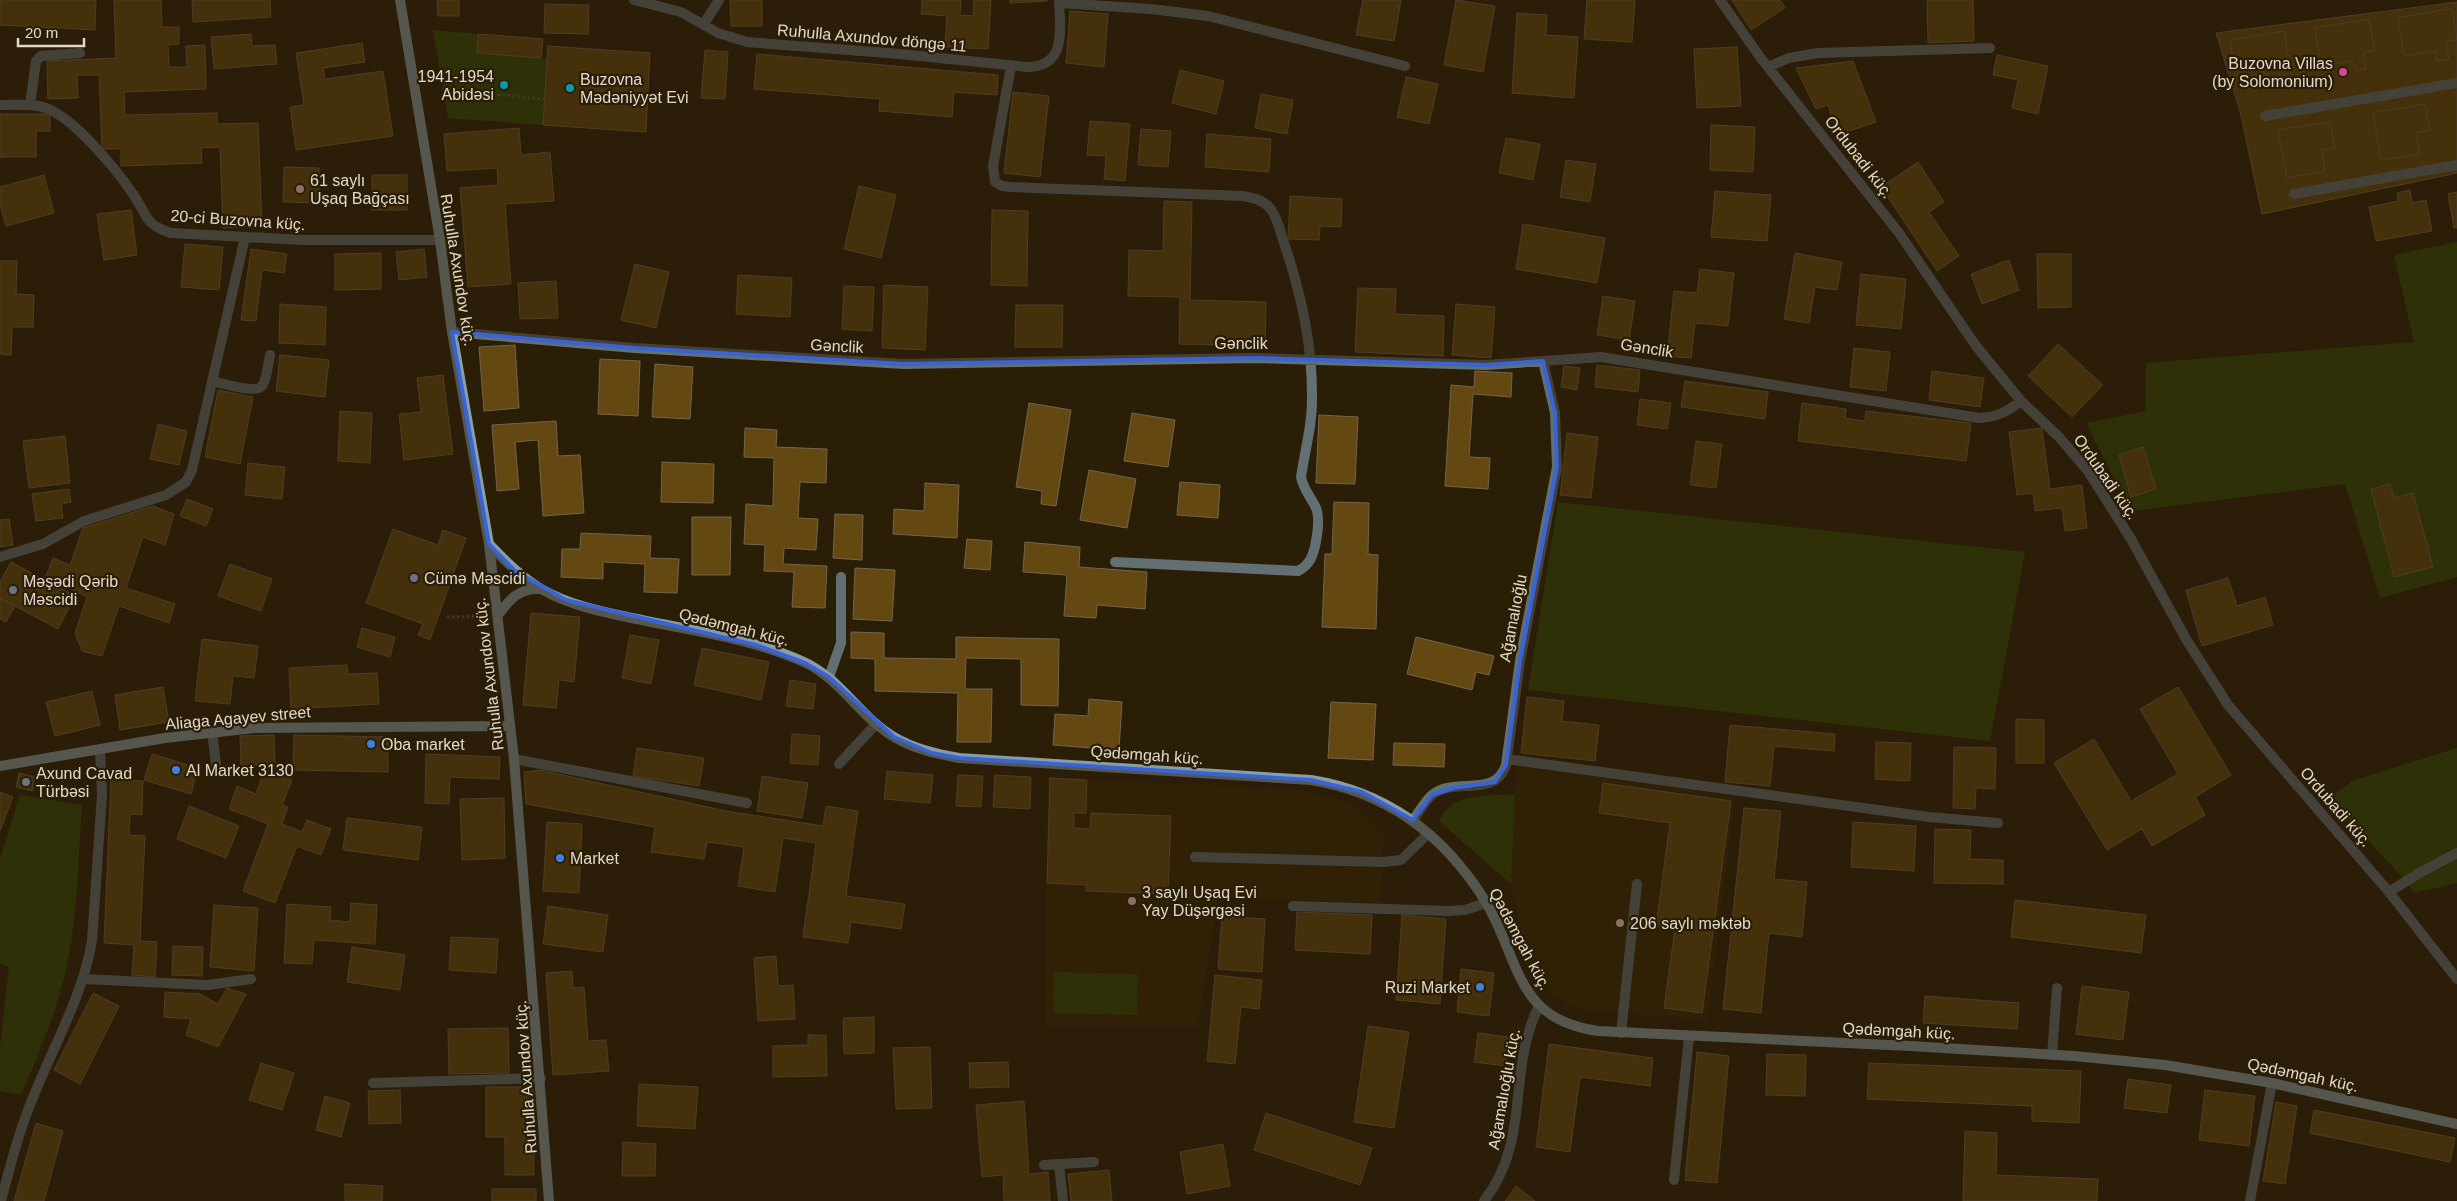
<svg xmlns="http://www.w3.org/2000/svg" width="2457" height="1201" font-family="Helvetica,sans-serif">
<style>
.built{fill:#352406}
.green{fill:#324a07}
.building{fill:#644812;stroke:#73644c}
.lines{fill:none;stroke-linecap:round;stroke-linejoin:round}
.path{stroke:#655946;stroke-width:3;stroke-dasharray:2.5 2.5;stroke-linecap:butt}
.lane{stroke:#627074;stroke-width:10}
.street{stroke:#627074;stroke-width:10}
.secondary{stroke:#879ea5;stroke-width:10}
.marked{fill:none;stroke:#3a63d6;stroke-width:4;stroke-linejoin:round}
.hotel-dot{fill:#d1479c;stroke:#2b1e07;stroke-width:2}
.culture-dot{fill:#0f9aa8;stroke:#2b1e07;stroke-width:2}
.education-dot{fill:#8d6e63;stroke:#2b1e07;stroke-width:2}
.worship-dot{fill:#6b7280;stroke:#2b1e07;stroke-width:2}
.shop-dot{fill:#3f7fe0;stroke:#2b1e07;stroke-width:2}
.labels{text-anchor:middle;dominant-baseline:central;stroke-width:4.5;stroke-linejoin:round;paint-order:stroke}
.street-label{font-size:16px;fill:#e1d8cb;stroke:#2b1e07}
.poi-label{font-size:16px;fill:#e1d8cb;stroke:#2b1e07;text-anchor:start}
</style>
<rect width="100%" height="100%" fill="#2b1e07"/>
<path class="built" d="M1516,765L1735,796L1707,1020L1582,1009L1569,1006L1554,996L1539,980L1528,961L1511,884Z
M1047,777L1304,790L1355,804L1384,831L1380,904L1218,898L1198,1026H1045Z"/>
<path class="green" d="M433,30L478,34L477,53L548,59L543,125L448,118Z
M2457,242V577L2380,598L2345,484L2131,511L2086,423L2146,411V363L2414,342L2394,255Z
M1558,502L2025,552L1990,741L1528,690Z
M2457,748V883L2414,893L2406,881L2329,799L2352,781Z
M1515,794L1511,884L1439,821C1454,791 1485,797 1515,794Z
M20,795L82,805C78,859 78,916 66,969C56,1013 39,1054 21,1095L0,1091V1046L9,967L0,964V859Z
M1054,972L1138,974L1137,1015L1053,1013Z"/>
<path class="building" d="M0,0H96L95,30L0,25Z
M114,0H161L162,27H179V44L168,45L169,67H187L186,46L205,45L206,89L124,92L125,115L217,113V124L258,123L262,226L223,228L220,147L201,148L202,163L121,166V149H102L99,75H77L78,98L48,99L47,61L116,58Z
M192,0H270L271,17L193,22Z
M437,0H459V16H438Z
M730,0H762V26H731Z
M922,0H961L960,15L973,16L974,0H991L988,49L945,47L947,16L921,14Z
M1010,0H1047V1L1010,3Z
M1363,0H1401L1394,41L1356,35Z
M1456,0L1495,6L1483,72L1444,65Z
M1587,0H1635L1632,42L1584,39Z
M1732,0H1780L1785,8L1751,30Z
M1927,0H1973L1974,41L1928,43Z
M2457,2V173L2262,214L2240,111L2216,33Z
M545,4L589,5L588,34L544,33Z
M2452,8L2457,40L2446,42L2449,59L2437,61L2436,51L2404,56L2398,18Z
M1070,11L1108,14L1104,67L1066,63Z
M1517,13L1547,15L1546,35L1578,37L1574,98L1512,93Z
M2369,19L2375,51L2363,52L2366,69L2355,71L2353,61L2321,66L2315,28Z
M2284,31L2289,63L2278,65L2281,81L2269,83L2268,73L2236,79L2230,40Z
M251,34L252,46L275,45L277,64L214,69L211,37Z
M478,34L543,39L541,58L477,53Z
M362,43L365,62L323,68L325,79L383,71L393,136L296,150L290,107L304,105L296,53Z
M548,46L650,53L646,132L543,125Z
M1737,47L1741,106L1697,108L1694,49Z
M705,50L728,52L725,99L701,98Z
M757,54L998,75L997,95L954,92L952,117L879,111L880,99L754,89Z
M1997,55L2048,66L2038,114L2012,108L2018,80L1993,75Z
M1853,61L1876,122L1838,135L1828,105L1816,109L1796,68Z
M1180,70L1224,81L1216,114L1172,103Z
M1406,77L1438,84L1429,124L1397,117Z
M1013,92L1049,96L1040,177L1004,173Z
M1261,94L1293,100L1287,134L1255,128Z
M2425,104L2430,131L2416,133L2420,154L2381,160L2373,113Z
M0,114H50V131H36V157H0Z
M1090,121L1130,124L1125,181L1104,179L1106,156L1087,155Z
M2330,122L2335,148L2322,150L2325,171L2287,178L2278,130Z
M1711,125L1755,127L1753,172L1710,170Z
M519,128L521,155L550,152L554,201L505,204L511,284L468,287L460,188L498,185L497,168L447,171L444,134Z
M1141,129L1171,131L1168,167L1138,165Z
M1207,134L1271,139L1269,172L1205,167Z
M1506,138L1540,144L1533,180L1499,173Z
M1566,160L1596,164L1590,202L1560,197Z
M1918,162L1944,202L1929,212L1959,256L1937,271L1881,187Z
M284,167L319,168V203L283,202Z
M44,175L54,213L6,226L0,204V187Z
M372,175H407V210H372Z
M859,186L896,195L881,258L844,249Z
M2410,190L2412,203L2426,200L2432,231L2376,241L2369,207L2398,201L2397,193Z
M1715,191L1771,195L1767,241L1711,237Z
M2457,192V228H2454L2448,194Z
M1290,196L1342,199L1341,227L1320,226L1319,240L1288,239Z
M1164,201L1192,202L1190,300L1266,302L1265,346L1179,344L1180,297L1128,296L1129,250L1163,251Z
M131,210L137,255L104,260L97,214Z
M992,210L1028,211L1027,286L991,285Z
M1523,224L1605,238L1597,283L1516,269Z
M185,244L223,247L219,290L181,287Z
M251,249L287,254L284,273L262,270L256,321L241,320Z
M424,249L427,277L399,280L396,252Z
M381,253V289L335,290V254Z
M1795,253L1842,262L1837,290L1815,287L1809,323L1784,319Z
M2037,254H2071V307L2038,308Z
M2009,260L2019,290L1982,304L1971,274Z
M0,261H17L16,294L34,295L33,327H12L11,355L0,354Z
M635,264L669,272L656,328L621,320Z
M1700,269L1734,273L1728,326L1695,323L1691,358L1667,356L1674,291L1697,293Z
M1861,274L1906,279L1901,329L1856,325Z
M738,275L792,278L790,317L736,314Z
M556,281L558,318L520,319L518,283Z
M884,285L928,287L925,350L882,348Z
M844,286L874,287L872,331L842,329Z
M1358,288L1396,289L1395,314L1444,316L1443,356L1355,352Z
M1603,296L1635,301L1629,340L1597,335Z
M280,304L326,307L325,345L279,343Z
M1456,304L1495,307L1491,358L1452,355Z
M1016,305H1063L1062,347H1015Z
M2058,344L2103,385L2072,417L2028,376Z
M515,345L519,408L484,411L479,347Z
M1854,348L1890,352L1886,391L1850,387Z
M280,355L329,360L325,397L276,391Z
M600,359L640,361L638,416L598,414Z
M655,364L693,367L690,419L652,417Z
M1597,365L1640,370L1638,392L1595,387Z
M1564,366L1580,368L1577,390L1561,387Z
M1475,371L1512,373L1511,397L1473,394L1469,457L1490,458L1488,489L1445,486L1451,385L1474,387Z
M1932,371L1984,378L1980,407L1929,400Z
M443,375L453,454L404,460L399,414L421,412L417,378Z
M1685,381L1768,392L1765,419L1681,407Z
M218,390L253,397L240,464L205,457Z
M1640,399L1671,403L1667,429L1637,425Z
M1029,403L1071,410L1056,506L1041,504L1042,491L1016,487Z
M1802,403L1846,409L1845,418L1865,421L1866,411L1971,423L1966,461L1798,441Z
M340,411L372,413L370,463L338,461Z
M1132,413L1175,420L1168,467L1124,461Z
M1319,415L1358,417L1355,484L1316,483Z
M556,421L558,456L580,455L584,513L543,516L538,440L515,442L519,489L497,491L492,425Z
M158,424L187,431L179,465L150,459Z
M745,428L777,430L776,447L827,449L826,483L800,482L798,518L818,519L816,550L784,548L783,564L827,566L825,608L792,607L794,572L764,571L765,545L744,544L746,504L773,506L774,458L744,457Z
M2042,428L2050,489L2082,485L2087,528L2065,531L2062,508L2035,511L2033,493L2017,495L2009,432Z
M1567,433L1598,437L1591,498L1560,495Z
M65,436L70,483L29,488L23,441Z
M1696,441L1722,444L1716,488L1690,485Z
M2143,447L2156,489L2131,497L2119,455Z
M662,462L714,464L713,503L661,502Z
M248,463L285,467L282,499L245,495Z
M1089,470L1136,479L1127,528L1080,520Z
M1180,482L1220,485L1218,518L1177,515Z
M925,483L959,485L957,538L893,534L894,509L924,511Z
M2390,484L2394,498L2413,493L2433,567L2394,577L2371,489Z
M69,489L71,502L61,504L63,518L36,521L32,494Z
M187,499L213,509L206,526L180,516Z
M1334,502L1369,503L1368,554L1378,555L1376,629L1322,627L1325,554H1332Z
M153,506L174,514L165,545L143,537L126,588L175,604L169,623L119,606L102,656L82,651L75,633L87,597L46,576L53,558L70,565L83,528Z
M835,514L863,515L862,560L833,558Z
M692,517H731L730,575H692Z
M9,519L13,545L0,547V520Z
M393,529L438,545L443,530L466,538L430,640L418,635L423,624L366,603Z
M581,533L651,536L650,558L679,559L677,593L644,592L645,564L603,562V579L561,577L562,549H580Z
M967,539L992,541L990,570L964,568Z
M1025,542L1080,547L1079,567L1147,572L1145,609L1097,605L1096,618L1064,616L1067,575L1023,572Z
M11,562L75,596L58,629L0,598V582Z
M230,564L272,579L261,611L218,596Z
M855,568L895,570L892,621L853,619Z
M2228,578L2237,606L2265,597L2273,625L2202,646L2186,590Z
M0,598L15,606L6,622L0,619Z
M531,613L580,617L574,682L559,680L556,708L523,705Z
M362,628L395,637L390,657L357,647Z
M851,632L884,633V658L956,659V637L1059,639L1058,706L1021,705V659L966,658L965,689H992L991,742H957L958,693L875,691V659L851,658Z
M630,635L659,640L651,684L622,678Z
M1416,637L1494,656L1489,675L1476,672L1472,690L1407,674Z
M202,639L258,646L254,678L233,676L230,704L195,701Z
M702,648L769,662L761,700L694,685Z
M347,665L348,674L377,673L379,704L291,709L289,668Z
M790,680L816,684L813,709L786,706Z
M163,687L169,722L120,730L115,695Z
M2178,687L2231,775L2195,797L2205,815L2152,846L2142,829L2107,850L2054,763L2094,739L2131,801L2178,774L2140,709Z
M92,691L100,725L55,736L46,702Z
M1527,697L1564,701L1562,721L1599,725L1595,761L1521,753Z
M1089,699L1122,702L1119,750L1053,745L1055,714L1088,716Z
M1331,702L1376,704L1373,760L1328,758Z
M2016,719L2044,720V763H2016Z
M1730,725L1835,734L1834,751L1774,746L1770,786L1725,782Z
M792,734L820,736L818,765L790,763Z
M274,735L275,765L241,766L240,736Z
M294,735L388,737V772L293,770Z
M1876,742L1911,743L1910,781L1875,779Z
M1394,743L1445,744L1444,767L1393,765Z
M1954,747L1996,748L1995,789L1976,788L1975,809L1953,808Z
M637,748L704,758L699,786L633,776Z
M152,754L198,768L191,794L144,780Z
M426,754L500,757L499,779L450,777L449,804L425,803Z
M265,769L292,780L282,805L288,807L282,824L302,832L307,820L331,829L321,855L297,846L275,903L243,891L268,824L229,809L237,786L256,794Z
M540,770L726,811L823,826L826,806L858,811L846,896L905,904L901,929L851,922L848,943L803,937L816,843L783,838L775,892L738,886L744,847L707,842L704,859L651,852L655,827L526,804L524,772Z
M887,771L933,775L930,803L884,799Z
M19,773L35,777L32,791L16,787Z
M958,775L983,776L981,807L956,806Z
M995,775L1031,777L1030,809L993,807Z
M762,776L808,783L802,818L757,811Z
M1050,778L1087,780L1086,813H1074V828L1090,829L1091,813L1171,816L1168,894L1086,891V885L1047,883Z
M111,779L143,781L142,815L130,814L129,835L145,836L140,941L157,942L155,977L132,975L134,945L104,943Z
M1603,783L1731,801L1702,1013L1664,1008L1675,928L1656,926L1670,823L1599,813Z
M0,792L13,797L0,831Z
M504,798L505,858L462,860L460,799Z
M189,806L239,826L226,858L177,839Z
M1744,808L1781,811L1774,879L1807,882L1802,937L1769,933L1761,1013L1723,1009Z
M347,818L422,827L418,860L343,850Z
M547,822L582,824L579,893L543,891Z
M1853,822L1916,826L1914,871L1851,867Z
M1935,829L1971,830L1970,859L2003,860V884L1934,883Z
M2015,900L2146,915L2141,953L2011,937Z
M351,903L377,905L375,944L314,940L312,964L284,963L287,904L331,907L330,920L350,922Z
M214,905L258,908L254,971L210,967Z
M548,906L608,915L603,952L543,944Z
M1297,912L1372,915L1370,954L1295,950Z
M1402,915L1446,919L1440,1004L1396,1000Z
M1222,916L1265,919L1262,972L1218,969Z
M451,937L498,939L496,973L449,970Z
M173,946L203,947L202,976L172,975Z
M352,947L405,955L400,990L347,982Z
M776,956L778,986L793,985L795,1019L758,1021L754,958Z
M1461,969L1494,973L1489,1016L1457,1012Z
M572,971L573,988L584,987L588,1041L606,1040L609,1071L553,1075L546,973Z
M1215,975L1262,980L1259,1009L1241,1007L1235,1064L1207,1061Z
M2082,986L2129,992L2123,1040L2076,1034Z
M227,988L246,994L218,1047L186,1035L191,1019L164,1017L165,992L200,994L218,1004Z
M93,993L119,1006L80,1084L54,1070Z
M1925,996L2019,1003L2017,1029L1923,1023Z
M874,1017V1053L844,1054L843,1018Z
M1368,1026L1409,1032L1394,1128L1354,1122Z
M508,1028L509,1073L449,1074L448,1029Z
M1478,1033L1509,1037L1506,1066L1474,1062Z
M808,1035H826L827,1076L773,1077V1046L808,1045Z
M1549,1044L1653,1058L1650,1086L1580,1077L1570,1152L1536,1147Z
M930,1047L932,1108L896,1109L893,1048Z
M1697,1052L1729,1056L1717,1183L1685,1180Z
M1767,1054L1806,1055L1805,1096L1766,1095Z
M1008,1062L1009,1087L970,1088L969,1063Z
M261,1063L294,1073L282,1110L249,1100Z
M1869,1063L2081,1071L2079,1123L2032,1121V1106L1867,1099Z
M2128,1079L2171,1085L2167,1113L2124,1108Z
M639,1084L698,1087L695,1129L637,1126Z
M486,1087H533L534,1175H505V1137H486Z
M400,1090L401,1123L369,1124L368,1091Z
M2205,1090L2255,1096L2249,1146L2199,1140Z
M325,1096L350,1103L341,1137L316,1130Z
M1024,1101L1029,1174L1048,1172L1050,1201H1004L1003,1175L982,1177L976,1105Z
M2276,1102L2297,1106L2285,1184L2263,1181Z
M2314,1110L2455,1138L2450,1162L2310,1133Z
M1266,1113L1372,1148L1360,1185L1254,1150Z
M36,1123L63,1131L44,1201H14Z
M1965,1131L1997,1133L1996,1175L2098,1179L2097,1201H1963Z
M623,1142L656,1144L655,1176H622Z
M1223,1144L1230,1186L1187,1194L1180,1152Z
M1109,1170L1112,1201H1071L1068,1174Z
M345,1184L383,1186L382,1201H345Z
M1516,1186L1535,1201H1505Z
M492,1189H536V1201H492Z"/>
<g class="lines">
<path class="path" d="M443,89L545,99
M447,617L482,616"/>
<path class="lane" d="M30,105L36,61L41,56L80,53
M2265,116L2457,83
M2294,194L2457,165
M212,381C222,383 255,394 262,386C267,379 268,364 270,355
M212,731L217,773
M839,764L876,724
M1195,857L1383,862L1401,860L1428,834
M2389,892L2421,872L2457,853
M1621,1033L1637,884
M2052,1055L2057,988"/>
<path class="street" d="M634,0L681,12L718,33L747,42L900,54L1028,67C1067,66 1060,30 1059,0
M1720,0L1760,57L1899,233L1976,346L2021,401L2059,437L2088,471L2131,539L2186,639L2228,705L2389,892L2457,979
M1059,3L1151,9L1208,16L1405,66
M704,24L719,0
M1011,66L993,166L995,182L1002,186L1010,187L1243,196C1254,198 1263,200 1270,208C1277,217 1280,230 1283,240C1300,289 1312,342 1312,394C1313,422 1305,450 1301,477C1303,489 1311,497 1316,508C1321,520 1316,555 1307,564C1305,567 1301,569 1298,571L1115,562
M1768,67L1789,58L1818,53L1990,48
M0,105C15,105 32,103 46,108C74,118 116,169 133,194C148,215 143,224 171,233L304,240H440
M452,332L634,348L904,364L1256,358L1486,365L1601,357L1979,418C1997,417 2007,412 2021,401
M0,557L43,544L84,521L166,495L186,482L192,470L245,237
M829,677L841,643V577
M514,759L747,803
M1507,759L1929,817L1998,823
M1413,820C1419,812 1425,801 1432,795C1455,776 1495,799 1506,765L1520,661L1557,467L1555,413L1543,361
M1293,906L1449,911L1465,910L1486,903
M84,979L208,985L251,979
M373,1083L541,1078
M1044,1165L1094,1162
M1059,1165L1063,1201
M1674,1180L1689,1037
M1,1201C11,1162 21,1124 37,1088C57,1039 83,994 92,941L102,794L100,750
M1484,1201C1532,1139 1506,1072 1539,1006
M2250,1201L2272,1083"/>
<path class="secondary" d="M400,0L440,240L452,332L489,544L514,759L549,1201
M489,544C505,561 521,577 541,589C567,604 598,611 627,617C686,630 749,637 804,662C841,679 860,717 894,737C914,749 937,754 959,758L1311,780C1386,792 1443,834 1484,899C1521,959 1513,1019 1598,1031L1910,1046L2074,1056L2165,1065L2272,1083L2457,1124
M498,615C510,599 519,588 540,589
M0,766L165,738L254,728L510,726"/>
</g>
<path d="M0 0H2457V1201H0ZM452,332L634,348L904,364L1256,358L1486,365L1543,361L1555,413L1557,467L1520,661L1506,765L1495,782L1453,788L1432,795L1413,820L1362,792L1311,780L959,758L932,753L894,737L829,677L805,663L756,645L566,600L515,571L489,544Z" fill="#2b1e07" fill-opacity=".55" fill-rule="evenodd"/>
<path class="marked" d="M452,332L634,348L904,364L1256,358L1486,365L1543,361L1555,413L1557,467L1520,661L1506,765L1495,782L1453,788L1432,795L1413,820L1362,792L1311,780L959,758L932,753L894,737L829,677L805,663L756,645L566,600L515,571L489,544Z"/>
<circle class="hotel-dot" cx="2343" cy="72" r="5"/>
<g class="culture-dot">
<circle cx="504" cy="85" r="5"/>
<circle cx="570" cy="88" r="5"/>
</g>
<g class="education-dot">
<circle cx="300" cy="189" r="5"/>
<circle cx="1132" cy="901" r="5"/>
<circle cx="1620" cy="923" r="5"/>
</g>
<g class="worship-dot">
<circle cx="414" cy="578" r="5"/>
<circle cx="13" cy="590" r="5"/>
<circle cx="26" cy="782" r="5"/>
</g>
<g class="shop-dot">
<circle cx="371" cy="744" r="5"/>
<circle cx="176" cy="770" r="5"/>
<circle cx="560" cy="858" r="5"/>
<circle cx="1480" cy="987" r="5"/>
</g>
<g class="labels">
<g class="street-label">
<text transform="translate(872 38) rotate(5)">Ruhulla Axundov döngə 11</text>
<text transform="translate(1859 157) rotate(52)">Ordubadi küç.</text>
<text transform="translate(238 220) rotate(4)">20-ci Buzovna küç.</text>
<text transform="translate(458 270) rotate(81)">Ruhulla Axundov küç.</text>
<text x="1241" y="343">Gənclik</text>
<text transform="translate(837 346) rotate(3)">Gənclik</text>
<text transform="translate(1647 348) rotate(9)">Gənclik</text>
<text transform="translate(2106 477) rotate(55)">Ordubadi küç.</text>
<text transform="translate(1513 618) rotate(-79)">Ağamalıoğlu</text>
<text transform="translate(734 627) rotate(14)">Qədəmgah küç.</text>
<text transform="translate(489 674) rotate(-97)">Ruhulla Axundov küç.</text>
<text transform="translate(238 718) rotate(-5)">Aliaga Agayev street</text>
<text transform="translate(1147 755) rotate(4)">Qədəmgah küç.</text>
<text transform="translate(2336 807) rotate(49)">Ordubadi küç.</text>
<text transform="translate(1520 939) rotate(62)">Qədəmgah küç.</text>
<text transform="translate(1899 1031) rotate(3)">Qədəmgah küç.</text>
<text transform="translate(2303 1075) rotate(12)">Qədəmgah küç.</text>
<text transform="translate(526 1077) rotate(-94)">Ruhulla Axundov küç.</text>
<text transform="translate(1504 1089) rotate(-80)">Ağamalıoğlu küç.</text>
</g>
<g class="poi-label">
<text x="2333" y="63" text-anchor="end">Buzovna Villas<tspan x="2333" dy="18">(by Solomonium)</tspan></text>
<text x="494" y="76" text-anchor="end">1941-1954<tspan x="494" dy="18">Abidəsi</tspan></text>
<text x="580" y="79">Buzovna<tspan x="580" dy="18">Mədəniyyət Evi</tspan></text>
<text x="310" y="180">61 saylı<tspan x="310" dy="18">Uşaq Bağçası</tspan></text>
<text x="424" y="578">Cümə Məscidi</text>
<text x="23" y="581">Məşədi Qərib<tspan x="23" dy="18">Məscidi</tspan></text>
<text x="381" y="744">Oba market</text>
<text x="186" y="770">Al Market 3130</text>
<text x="36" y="773">Axund Cavad<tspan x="36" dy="18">Türbəsi</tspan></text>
<text x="570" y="858">Market</text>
<text x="1142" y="892">3 saylı Uşaq Evi<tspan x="1142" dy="18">Yay Düşərgəsi</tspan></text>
<text x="1630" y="923">206 saylı məktəb</text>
<text x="1470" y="987" text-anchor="end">Ruzi Market</text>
</g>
</g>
<path d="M18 38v8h66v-8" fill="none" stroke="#e1d8cb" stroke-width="2.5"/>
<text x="25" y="38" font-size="15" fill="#e1d8cb" stroke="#2b1e07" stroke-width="4" paint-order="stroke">20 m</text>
</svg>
